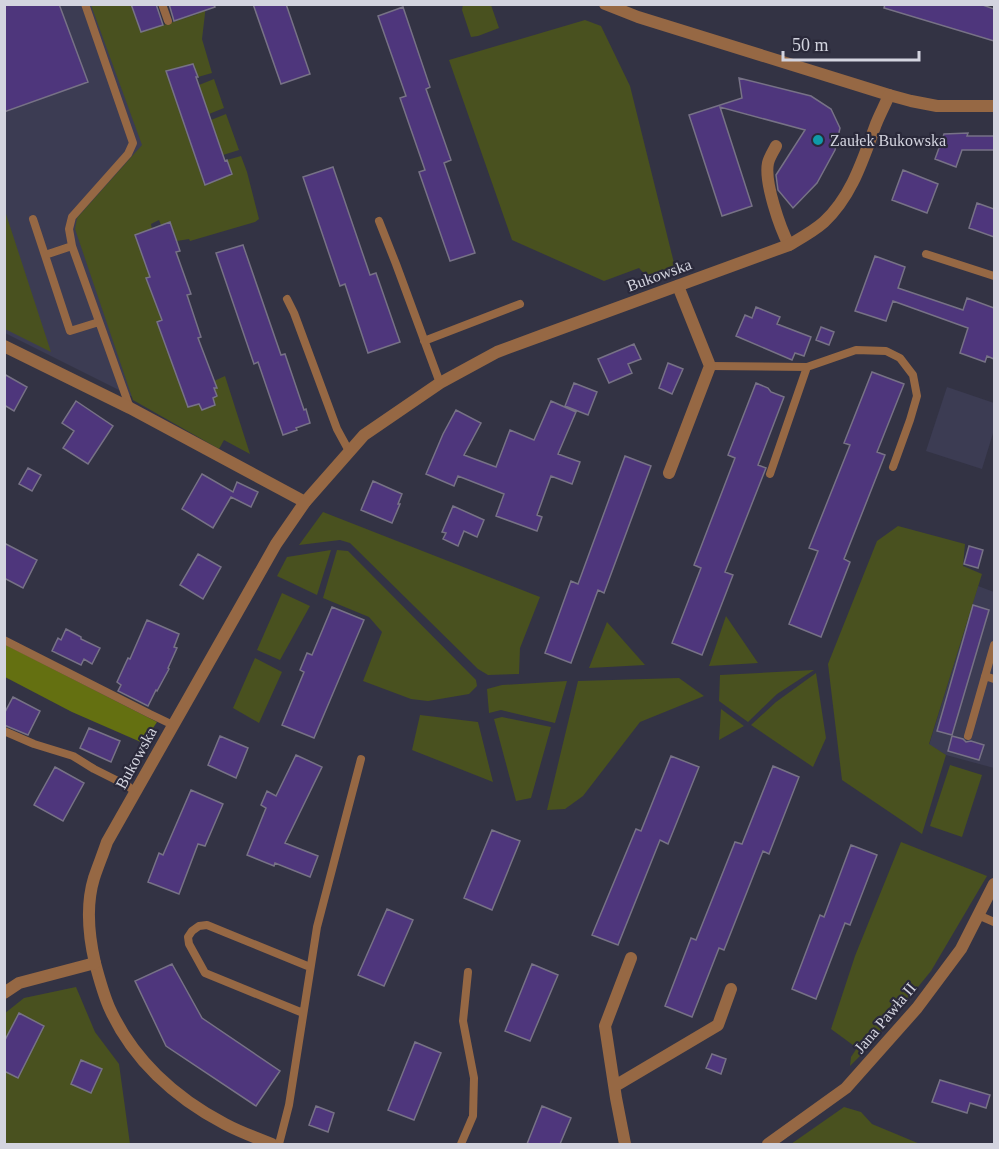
<svg xmlns="http://www.w3.org/2000/svg" width="999" height="1149" font-family="Georgia,serif">
<style>
.built{fill:#3c3c53}
.green{fill:#49511f}
.forest{fill:#647011}
.building{fill:#4e367c;stroke:#777286;stroke-width:1.5}
.lines{fill:none;stroke-linecap:round;stroke-linejoin:round}
.service{stroke:#966844;stroke-width:8}
.minor{stroke:#966844;stroke-width:12}
.tertiary{stroke:#966844;stroke-width:12}
.culture-dot{fill:#0f9aa8;stroke:#2a293a;stroke-width:2}
.labels{text-anchor:middle;dominant-baseline:central;stroke-width:4.5;stroke-linejoin:round;paint-order:stroke}
.poi-label{font-size:16px;fill:#d3d4df;stroke:#2a293a;text-anchor:start}
.street-label{font-size:16px;fill:#d3d4df;stroke:#2a293a}
</style>
<rect width="100%" height="100%" fill="#334"/>
<path class="built" d="M4,5H108L156,140L88,220L143,402L5,333Z
M947,387L994,403V430L982,469L926,451Z
M978,586L994,592V768L946,755L929,745Z"/>
<path class="green" d="M463,4L491,5L499,28L478,36L471,37L462,10Z
M91,5H131L141,32L198,14L195,5H206L202,39L212,73L198,77L193,64L180,68L179,67L166,71L204,184L218,180L227,160L241,156L247,172L259,219L255,222L190,241L189,239L177,241L170,222L161,225L159,220L151,224L152,229L150,277L147,279L162,320L157,322L188,407L199,404L202,410L215,405L213,398L217,396L214,388L217,387L214,381L225,376L250,454L224,440L219,449L133,400L75,229L77,218L142,145Z
M585,20L601,26L630,86L675,267L672,272L650,280L639,268L604,281L512,240L449,60Z
M214,79L224,108L209,114L199,85Z
M226,114L239,150L223,155L211,120Z
M4,209L6,214L51,352L5,329Z
M323,512L540,597L520,648L519,674L488,675L478,669L350,543L340,540L299,545Z
M898,526L965,544L963,566L982,574L929,744L946,755L922,834L842,780L828,664L877,541Z
M331,550L317,595L277,576L287,557Z
M337,550L348,551L476,680L477,686L469,694L428,701L411,699L363,681L382,632L369,617L323,598Z
M282,593L310,606L280,660L257,650Z
M726,616L758,663L709,666Z
M607,622L645,665L589,668Z
M255,658L282,672L259,723L233,708Z
M814,670L777,694L748,722L719,701L720,675Z
M816,673L826,738L813,767L751,725L776,702Z
M679,678L704,696L640,722L583,796L565,809L547,810L578,681Z
M567,681L555,723L501,710L489,713L487,689L502,685Z
M721,709L744,726L719,740Z
M420,715L478,722L493,782L412,750Z
M502,717L551,727L531,798L516,801L494,719Z
M950,765L982,775L962,837L930,826Z
M901,842L987,876L931,971L869,1047L850,1066L851,1057L857,1048L831,1029L855,956Z
M76,987L95,1032L119,1064L130,1144H5L4,1014L24,998Z
M844,1107L861,1112L872,1124L920,1144H791Z"/>
<path class="forest" d="M4,644L157,722L143,743L72,712L5,677Z"/>
<path class="building" d="M4,4H59L88,82L4,112Z
M131,4H156L163,25L141,32Z
M169,4H214L215,7L174,21Z
M253,4H286L310,74L281,84Z
M885,4H980L994,9V41L884,8Z
M403,7L430,87L426,89L451,160L444,163L475,253L450,261L419,172L425,170L400,98L406,96L378,16Z
M193,64L198,77H196L225,161L227,160L232,174L205,185L166,71Z
M739,78L811,96L831,109L840,128L835,150L817,183L793,208L778,190L776,175L805,130L720,107L752,206L722,216L689,115L742,98Z
M968,133L967,136H994V150H962L956,167L935,159L944,134Z
M333,167L370,275L376,273L400,342L368,353L345,284L340,286L303,177Z
M903,170L938,184L927,213L892,200Z
M977,203L994,209V237L969,228Z
M170,222L180,251L176,252L191,294L187,295L201,337L198,338L217,388H214L217,396L213,398L215,405L202,410L199,404L188,407L157,322L162,320L146,278L150,277L135,235Z
M243,245L281,355L285,354L304,410L306,409L310,423L296,428L297,430L283,435L258,362L254,364L216,253Z
M875,256L905,267L898,288L963,310L967,298L994,308V359L987,356L985,362L960,353L968,328L893,301L886,321L855,311Z
M756,307L780,317L777,324L811,337L804,356L795,353L792,360L736,336L745,315L752,318Z
M821,327L834,332L829,345L816,340Z
M634,344L641,359L628,364L632,373L609,383L598,359Z
M668,363L683,369L672,394L659,388Z
M872,372L904,384L877,452L885,455L844,559L850,562L821,637L789,624L818,551L809,548L850,445L844,443Z
M4,374L27,387L14,411L4,405Z
M574,383L597,392L588,415L565,406Z
M756,383L768,388L771,392L784,397L758,465L766,468L764,473L725,572L733,575L702,655L672,643L701,568L694,565L735,458L728,455Z
M76,401L113,426L88,464L63,448L74,431L62,423Z
M551,401L576,412L558,454L580,462L572,484L551,476L537,515L542,517L537,531L496,516L504,494L458,476L454,486L426,474L443,434L456,410L481,423L464,455L496,467L510,430L534,440Z
M625,456L651,466L604,593L598,590L571,663L545,653L571,581L578,584Z
M28,468L41,475L32,491L19,484Z
M202,474L233,492L237,482L258,492L251,507L231,497L213,528L182,509Z
M373,481L402,494L398,504H400L392,523L361,510Z
M453,506L484,520L477,537L464,531L458,546L443,539L446,533L442,532Z
M4,543L37,560L23,588L4,578Z
M969,546L983,550L978,568L964,564Z
M198,554L221,567L203,599L180,585Z
M973,605L989,610L952,735L937,731Z
M332,607L364,620L314,738L282,725L304,672L300,670L307,653L312,655Z
M147,620L179,634L174,647L177,648L168,668L169,669L157,691L156,690L148,706L118,691L121,685L117,682L128,658L130,659Z
M66,629L81,637V639L100,648L92,664L84,659L81,665L52,651L58,638L61,640Z
M13,697L40,711L28,735L4,725V714Z
M89,728L120,741L111,762L80,748Z
M220,736L248,748L236,778L208,765Z
M952,736L963,739L966,742L971,741L984,745L979,760L948,751Z
M296,755L322,767L285,843L318,856L310,877L275,863L274,866L247,855L266,808L261,805L267,791L276,796Z
M671,756L699,767L668,844L660,840L618,945L592,935L636,829L641,831Z
M773,766L799,777L769,854L763,851L724,950L719,948L692,1017L665,1006L691,938L696,940L735,842L742,844Z
M55,767L84,783L63,821L34,805Z
M191,790L223,804L205,846L198,844L179,894L148,882L159,853L163,855Z
M492,830L520,841L492,910L464,898Z
M851,845L877,855L850,925L845,923L816,999L792,989L820,915L824,917Z
M387,909L413,920L384,986L358,975Z
M172,964L202,1018L280,1071L256,1106L166,1046L135,981Z
M532,964L558,975L530,1041L505,1031Z
M19,1013L44,1026L18,1078L4,1071V1042Z
M415,1042L441,1053L414,1120L388,1110Z
M712,1054L726,1059L721,1074L706,1068Z
M81,1060L102,1069L91,1093L71,1084Z
M940,1080L990,1095L986,1108L970,1103L967,1113L932,1102Z
M316,1106L334,1113L328,1132L309,1125Z
M542,1106L571,1118L560,1144H527Z"/>
<g class="lines">
<path class="service" d="M85,4L133,143L128,154L72,217L69,229L72,246L130,408
M162,4L168,21
M33,219L70,331L99,322
M379,221L396,264L440,383
M926,254L994,276
M45,255L72,246
M287,299L294,313L337,429L349,451
M424,341L520,304
M710,366L807,367L856,350L886,351L900,358L913,375L917,396L910,420L893,467
M770,474L807,367
M4,640L150,714L173,725
M985,676L994,679
M4,731L34,744L73,756L94,769L128,786L135,792
M968,736L994,645
M978,915L994,922
M303,1013L205,973L189,944L188,937L192,931L199,926L207,925L310,967
M279,1144L289,1105L317,927L361,759
M461,1144L473,1116L474,1078L463,1021L468,972"/>
<path class="minor" d="M605,4L638,17L889,95
M776,146C773,152 769,158 768,163C764,182 780,228 789,245
M4,346L130,408L305,502
M669,473L710,366L678,286
M95,963C99,978 103,993 109,1007C132,1059 175,1098 225,1124C240,1132 256,1138 272,1144
M615,1086L718,1025L731,989
M625,1144L616,1098L605,1026L631,958
M768,1144L846,1088L917,1008L961,949L994,884"/>
<path class="tertiary" d="M4,993L19,983L95,963C89,937 86,904 94,878C98,866 103,854 107,842L276,544L305,502L364,435L440,383L497,352L543,335L789,245C801,238 814,231 824,222C852,196 863,159 876,124C880,114 885,105 889,95L911,101L937,106H994"/>
</g>
<circle class="culture-dot" cx="818" cy="140" r="6"/>
<g class="labels">
<g class="poi-label">
<text x="830" y="140">Zaułek Bukowska</text>
</g>
<g class="street-label">
<text transform="translate(659 275) rotate(-20)">Bukowska</text>
<text transform="translate(136 758) rotate(-61)">Bukowska</text>
<text transform="translate(885 1018) rotate(-50)">Jana Pawła II</text>
</g>
</g>
<rect width="999" height="1149" fill="none" stroke="#d3d4df" stroke-width="12"/>
<path d="M783 51v9h136v-9" fill="none" stroke="#d3d4df" stroke-width="3"/>
<text x="792" y="51" font-size="18" fill="#d3d4df" stroke="#2a293a" stroke-width="4.5" paint-order="stroke">50 m</text>
</svg>
